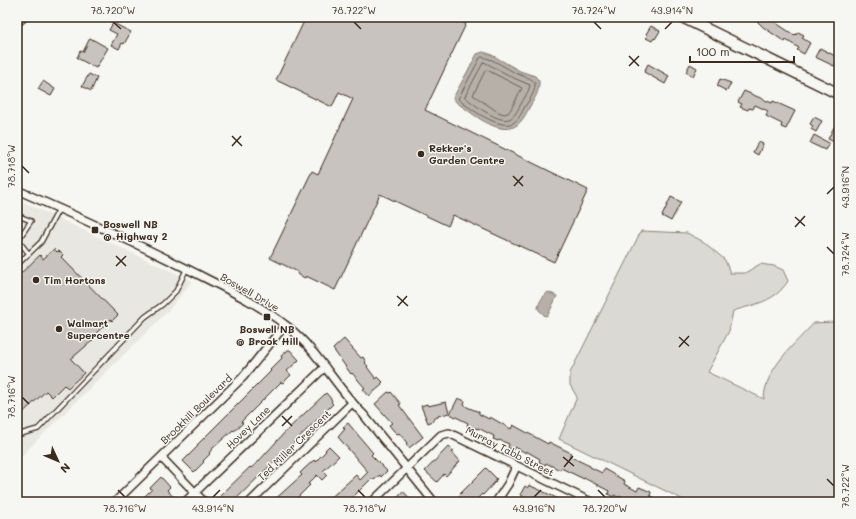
<svg xmlns="http://www.w3.org/2000/svg" width="856" height="519" font-family="Mali,sans-serif">
<style>
.built{fill:#e8e7e2}
.green{fill:#dad9d3;stroke:#8a8278}
.water{fill:#b6b0a9;stroke:#857a71}
.lines{fill:none;stroke-linecap:round;stroke-linejoin:round}
.shore{stroke:#6c6056;stroke-width:1}
.building{fill:#c8c3be;stroke:#3b2a1e}
.lane-casing{stroke:#3b2a1e;stroke-width:6}
.street-casing{stroke:#3b2a1e;stroke-width:10}
.secondary-casing{stroke:#3b2a1e;stroke-width:13}
.primary-casing{stroke:#3b2a1e;stroke-width:14}
.lane{stroke:#f6f6f2;stroke-width:3.5}
.street{stroke:#f6f6f2;stroke-width:7}
.secondary{stroke:#f6f6f2;stroke-width:10}
.primary{stroke:#f6f6f2;stroke-width:11}
.ticks{fill:none;stroke:#3b2a1e;stroke-width:1.5}
.poi-dot{fill:#3b2a1e;stroke:#f6f6f2;stroke-width:1.5}
.labels{text-anchor:middle;dominant-baseline:central;stroke-width:3;stroke-linejoin:round;paint-order:stroke}
.poi-label{font-size:10px;font-weight:bold;fill:#3b2a1e;stroke:#f6f6f2;text-anchor:start}
.street-label{font-size:10px;fill:#3b2a1e;stroke:#f6f6f2}
.neatline{fill:none;stroke:#3b2a1e;stroke-width:1.5}
.ticks-label{font-size:10px;text-anchor:middle;fill:#3b2a1e}
</style>
<rect width="100%" height="100%" fill="#f6f6f2"/>
<filter id="ink" filterUnits="userSpaceOnUse"><feTurbulence type="fractalNoise" baseFrequency=".025" numOctaves="2"/><feDisplacementMap in="SourceGraphic" scale="8" xChannelSelector="R" yChannelSelector="G"/><feConvolveMatrix kernelMatrix="1 2 1 2 8 2 1 2 1" color-interpolation-filters="sRGB"/></filter>
<g filter="url(#ink)">
<path class="built" d="M17,199L192,281L169,310L17,460Z"/>
<path class="green" d="M641,231L687,233L704,242L725,260L730,273H745L760,264L774,266L783,270L788,281C775,302 755,304 733,311L729,331L707,372L764,399C765,368 795,344 814,323L834,322L839,325V502H688L559,439L577,397L570,385V373Z"/>
<path class="water" d="M483,52L490,54L520,71L535,76L539,81C540,93 533,100 528,110C525,116 522,121 517,125C499,138 471,112 456,102L453,98L477,54Z
M548,292L557,296L548,315L545,316L538,309C538,303 543,296 548,292Z"/>
<g class="lines">
<path class="shore" d="M482,57C495,59 506,69 518,74C524,77 531,77 535,83C536,92 529,100 524,108C521,114 519,119 513,123C499,130 469,108 458,99L480,58Z
M484,62L516,79L530,85C529,92 524,98 521,104C518,109 515,117 509,119C498,123 473,104 465,97Z
M487,70L522,88L511,109L508,113L504,114L498,112L473,95L485,71Z"/>
</g>
<path class="building" d="M306,17H451L466,24L425,110L588,190L554,262L453,215L448,226L380,194L335,290L306,276L305,278L297,274L298,272L270,258L312,171L318,174L353,99L339,92L332,107L276,80Z
M753,17H767L794,35L795,34L796,35L798,32L804,35L802,38L810,43L804,54L797,50L799,48L786,40L785,42L763,27Z
M113,23L131,32L124,44L122,43L119,49L111,45L117,34L109,30Z
M651,26L660,31L655,39L654,38L652,41L646,38L648,35L646,34Z
M90,38L108,48L96,68L77,58L80,51L83,52Z
M820,48L839,58V66L835,64L834,66L815,57Z
M648,64L669,76L665,84L644,72Z
M690,64L697,68L693,76L686,72Z
M89,74L97,78L91,91L82,86Z
M720,79L731,83L727,91L717,86Z
M43,81L55,89L51,96L38,89Z
M744,91L772,103L773,101L795,111L786,129L781,127L782,124L766,116L768,111L755,105L753,109L749,108L748,110L740,107L742,104L738,102Z
M814,117L822,121L816,132L811,129L813,126L810,124Z
M834,127L839,130V140L836,139L834,142L828,139Z
M814,135L829,143L825,150L810,143Z
M758,142L763,144L758,155L753,152Z
M671,197L681,202L671,221L662,216Z
M54,249L57,252L59,251L63,255L61,257L118,315L112,321L111,319L91,338L93,340L71,359L84,373L68,388L64,385L52,397L46,391L17,418V277L40,255L43,259Z
M344,339L361,358L363,357L366,362L365,363L368,366L367,367L376,379L378,377L383,382L381,384L382,385L369,396L363,389L365,388L352,373L351,374L333,349Z
M288,350H290L299,360L287,371L291,375L283,383L281,382L241,422L243,423L234,431L233,430L213,448L209,453L210,454L203,461L204,462L194,472L183,461L198,446L197,445L271,371L270,370L282,358L281,356Z
M388,392L390,393L391,392L401,404L399,405L423,437L409,448L406,444L407,443L399,433L397,434L393,430L389,425L392,423L375,404Z
M326,393L332,400L331,402L333,404L233,502H225L220,496L250,467L251,468L258,462L286,431Z
M458,398L465,401L464,404L467,407L479,412V414L489,419L490,417L511,429L513,425L548,444L549,442L571,453L569,456L590,466V467L602,473L604,469L625,481L624,484L637,491L639,487L651,492L650,496L663,502H632L620,496V498L614,495L613,497L608,494L609,491L584,478V479L561,468L560,470L546,463L545,465L539,462L540,459L526,451V453L515,447L513,450L508,448L509,444L499,440L498,441L493,439L494,436L478,428V429L472,427V428L467,426L468,423L450,414Z
M446,402L449,413L438,416V417L433,419V421L428,423L421,406L427,404L428,406Z
M348,423L373,453L371,455L387,471L381,477L380,475L374,480L372,478L351,499L354,502H326L356,475L360,480L368,472L338,437L345,429L343,427Z
M329,446L339,456L323,471L327,475L322,480L317,475L308,484L310,485L293,502H272L302,475L300,473L304,469L314,460L315,462L326,451L325,450Z
M449,446L454,451L452,452L460,461L446,476L444,474L437,482L425,471Z
M486,468L497,479L495,480L496,481L483,495L482,494L474,502H452Z
M161,477L170,487L167,490L178,502H167L162,497L157,502H139L152,489L150,488Z
M529,485L544,492L565,502H520L523,496L520,495L525,486L528,488Z
M403,491L413,502H392Z"/>
<g class="lines">
<defs>
<path id="lane" d="M17,215L31,221L18,240L29,254
M17,265L41,242L59,209
M17,435L38,429L145,317L163,304L176,291L187,268"/>
<path id="street" d="M17,190C81,218 145,247 207,279C235,293 263,307 288,327C318,351 336,387 363,414L434,502
M161,457L204,502
M115,502L243,377L285,325
M185,502L325,367
M250,502L352,403
M372,502L441,435L449,433L591,502
M496,502L508,484L516,467"/>
<path id="secondary" d="M682,17L839,94"/>
<path id="primary" d="M17,20L21,17"/>
</defs>
<use href="#lane" class="lane-casing"/>
<use href="#street" class="street-casing"/>
<use href="#secondary" class="secondary-casing"/>
<use href="#primary" class="primary-casing"/>
<use href="#lane" class="lane"/>
<use href="#street" class="street"/>
<use href="#secondary" class="secondary"/>
<use href="#primary" class="primary"/>
</g>
</g>
<path class="ticks" d="M113,22L121,29M354,22L361,29M594,22L601,29M665,29L672,22M629,56L639,66M629,66L639,56M232,136L242,146M232,146L241,136M22,166L29,173M513,176L523,186M514,186L523,176M827,194L834,187M795,217L805,226M795,227L805,216M827,247L834,254M116,256L126,266M116,266L126,256M397,296L408,306M398,306L407,296M679,337L689,346M679,347L689,336M22,397L29,404M282,416L292,426M282,426L292,416M563,457L574,466M564,467L573,456M827,479L834,486M118,490L125,497M358,490L365,497M598,490L605,497M213,497L220,490M534,497L541,490"/>
<g class="poi-dot">
<circle cx="421" cy="154" r="4"/>
<rect x="91" y="226" width="8" height="8" rx="2"/>
<circle cx="36" cy="280" r="4"/>
<rect x="263" y="313" width="8" height="8" rx="2"/>
<circle cx="59" cy="329" r="4"/>
</g>
<g class="labels">
<g class="poi-label">
<text x="429" y="148">Rekker's<tspan x="429" dy="12">Garden Centre</tspan></text>
<text x="103" y="224">Boswell NB<tspan x="103" dy="12">@ Highway 2</tspan></text>
<text x="44" y="280">Tim Hortons</text>
<text x="67" y="323">Walmart<tspan x="67" dy="12">Supercentre</tspan></text>
<text x="267" y="329" text-anchor="middle">Boswell NB<tspan x="267" dy="12">@ Brook Hill</tspan></text>
</g>
<g class="street-label">
<text transform="translate(250 292) rotate(30)">Boswell Drive</text>
<text transform="translate(196 409) rotate(-44)">Brookhill Boulevard</text>
<text transform="translate(248 427) rotate(-44)">Hovey Lane</text>
<text transform="translate(294 445) rotate(-44)">Ted Miller Crescent</text>
<text transform="translate(510 451) rotate(27)">Murray Tabb Street</text>
</g>
</g>
<rect width="856" height="519" fill="none" stroke="#f6f6f2" stroke-width="44"/>
<g transform="translate(58 461) rotate(134)" stroke="#f6f6f2" stroke-width="3" paint-order="stroke">
<path d="M0-3L7 15L0 10L-7 15Z" fill="#3b2a1e"/>
<text y="-6" font-size="11" font-weight="bold" text-anchor="middle" fill="#3b2a1e">N</text>
</g>
<path d="M690 56v6h104v-6" fill="none" stroke="#3b2a1e" stroke-width="2"/>
<text x="696" y="56" font-size="12" fill="#3b2a1e" stroke="#f6f6f2" stroke-width="3" paint-order="stroke">100 m</text>
<rect x="22" y="22" width="812" height="475" class="neatline"/>
<g class="ticks-label">
<text x="113" y="14">78.720°W</text>
<text x="354" y="14">78.722°W</text>
<text x="594" y="14">78.724°W</text>
<text x="672" y="14">43.914°N</text>
<text transform="translate(11 166) rotate(-90)" y="4">78.718°W</text>
<text transform="translate(845 187) rotate(-90)" y="4">43.916°N</text>
<text transform="translate(845 254) rotate(-90)" y="4">78.724°W</text>
<text transform="translate(11 397) rotate(-90)" y="4">78.716°W</text>
<text transform="translate(845 486) rotate(-90)" y="4">78.722°W</text>
<text x="125" y="512">78.716°W</text>
<text x="213" y="512">43.914°N</text>
<text x="365" y="512">78.718°W</text>
<text x="534" y="512">43.916°N</text>
<text x="605" y="512">78.720°W</text>
</g>
</svg>
